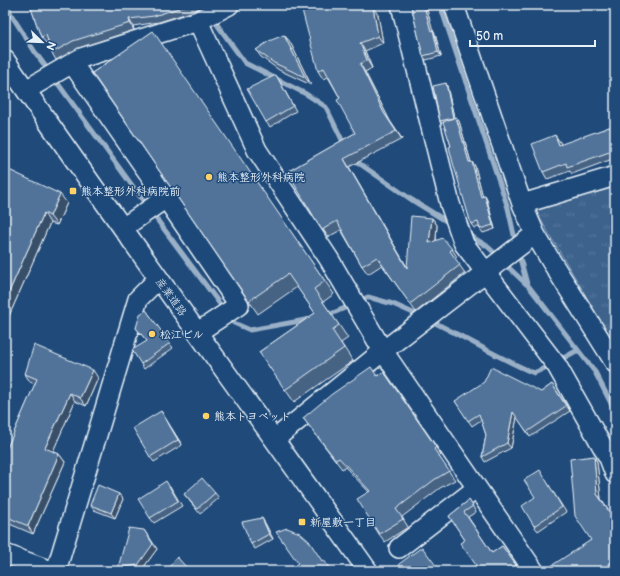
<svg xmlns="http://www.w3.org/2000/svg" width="620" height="576" font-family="'Balsamiq Sans','Klee One',sans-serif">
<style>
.grass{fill:url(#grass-tufts);stroke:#92aac2}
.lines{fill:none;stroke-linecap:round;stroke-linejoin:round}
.stream{stroke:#9ab0c7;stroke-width:5}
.minor-casing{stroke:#e8f1f8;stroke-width:22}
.minor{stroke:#1f4a7a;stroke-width:19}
.wall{fill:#466384;stroke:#e8f1f8}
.shaded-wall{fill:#39506b;stroke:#e8f1f8}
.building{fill:#517399;stroke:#e8f1f8}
.poi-dot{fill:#ffd166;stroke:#1f4a7a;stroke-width:1.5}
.labels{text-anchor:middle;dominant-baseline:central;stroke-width:3;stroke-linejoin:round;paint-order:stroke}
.poi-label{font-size:11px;font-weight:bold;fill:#e8f1f8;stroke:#1f4a7a;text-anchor:start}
.street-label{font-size:11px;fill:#e8f1f8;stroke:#1f4a7a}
</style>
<defs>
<pattern id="grass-tufts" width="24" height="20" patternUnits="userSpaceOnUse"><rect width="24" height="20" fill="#3c628c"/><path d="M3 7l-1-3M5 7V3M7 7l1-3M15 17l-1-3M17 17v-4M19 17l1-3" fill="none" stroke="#58799d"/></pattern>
</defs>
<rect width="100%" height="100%" fill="#1f4a7a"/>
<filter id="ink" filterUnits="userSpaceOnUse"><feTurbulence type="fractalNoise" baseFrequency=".025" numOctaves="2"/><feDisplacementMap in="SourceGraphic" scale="8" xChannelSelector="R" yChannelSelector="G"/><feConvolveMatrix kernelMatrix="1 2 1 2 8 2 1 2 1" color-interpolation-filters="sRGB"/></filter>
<g filter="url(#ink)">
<path class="grass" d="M615,187V345L535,210Z"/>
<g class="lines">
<path class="stream" d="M7,5L12,16L35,52L147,206
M203,5L245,63L306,94L326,107L345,146
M440,5L508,208L516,244
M353,159L412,200L451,224
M152,213L234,323L250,330L311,319
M467,234L487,246L499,257
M518,251L527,284L595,372L615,411
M504,263L526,284
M359,301L368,297L393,304L420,316
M326,316L352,305
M429,320C465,337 498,358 534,373L551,365
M558,361L578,350"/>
<defs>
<path id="minor" d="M401,5L450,204L464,244L557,366L609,458L615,474
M454,5L522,204L535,234L551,261L615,363
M198,21L257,150L329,259L383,351L534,571
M5,60C123,232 247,400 368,571
M72,63L166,198L127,225
M26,90L81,58L198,21L229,5
M166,198L239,305L201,330
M522,204L615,176
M275,439L383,351L535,234
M399,548L477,488
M5,554L51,571
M56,571L138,299L158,279"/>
</defs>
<use href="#minor" class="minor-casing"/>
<use href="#minor" class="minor"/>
</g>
<path class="wall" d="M30,5H197L198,9L194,11L159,22L133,26L134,30L78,48L56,60L52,53L48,42L46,43L41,37Z
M411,5H434L435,8L427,10L432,30L435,34L441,56L426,60L423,56Z
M378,15L383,43L365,51L372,68L365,72L390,121L402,139L349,167L407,267L432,218L437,225L436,241L452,249L457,257L455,259L465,273L416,312L382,265L368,274L362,266L341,230L328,237L287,172L355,133L340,98L328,77L323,79L318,71Z
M152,32L334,294L323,302L348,338L341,343L353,361L294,402L259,352L315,313L297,287L258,314L92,73Z
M284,35L290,42L311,85L279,70L261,57L256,50Z
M276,75L279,80L296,111L270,127L266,122Z
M447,86L454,118L459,121L471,162H472L475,166L483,197L485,196L487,200L495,229L483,233L480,229L479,227L474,228L471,224L451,146L444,123H441L440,121Z
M615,125V158L572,174L570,171L547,179L543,172L560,142L561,145Z
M5,168L67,203L57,225L50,223L5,325Z
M146,310L173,348L144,369L141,364L147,341L136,328Z
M384,372L441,455L439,457L455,480L440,488L402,517L408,527L385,542L379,534L369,492L345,467L342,469L303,418Z
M25,374L98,378L86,406L75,401L53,451L59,454L65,462L33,534L5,522V453L35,384L30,382Z
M552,384L570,411L530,437L517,417L511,448L485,462L482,457L486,435L481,420L472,426L455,401L541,392Z
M161,411L182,445L154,462L150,457Z
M594,456L597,462L601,499L615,520V567L610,571H554L591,540Z
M543,476L566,512L538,531L534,526L535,497Z
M170,486L182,506L154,523L150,518Z
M215,493L219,498L200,514L184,494Z
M119,494L123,499L115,518L94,510L90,505Z
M469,500L476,512L468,517L492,553L502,546L520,570L518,571H477L476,565L465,540L449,516Z
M265,523L273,539L255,549L251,544Z
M148,535L157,549L141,571H120L118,568Z"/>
<path class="shaded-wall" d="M424,6L427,10L434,35L431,31Z
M373,7L378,15L383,43L378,36Z
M129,19L133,26L134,30L130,23Z
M433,30L435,34L441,56L438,52Z
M284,35L290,42L311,85L305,77Z
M360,43L365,51L372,68L367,60Z
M360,64L365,72L390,121L402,139L384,113Z
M446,83L447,86L455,121L453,118Z
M456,117L459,121L472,166L469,162Z
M555,135L560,142L564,152L559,145Z
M344,159L349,167L412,276L407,268Z
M472,162L475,166L484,201L481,197Z
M60,194L67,203L57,225L50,216Z
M485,196L487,200L495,229L493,225Z
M44,213L50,223L5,325V301Z
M432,218L437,225L435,251L429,243Z
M93,370L98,378L86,406L80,398Z
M70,393L75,401L51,456L45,448Z
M161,411L164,416L182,445L178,440Z
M513,412L517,417L511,448L507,443Z
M59,454L65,462L33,534L28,526Z
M594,456L597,462L601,499L597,494Z
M119,494L123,499L115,518L111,513Z
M262,518L265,523L273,539L269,534Z
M144,530L157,549L141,571L138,565Z"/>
<path class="building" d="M30,5H188L154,16L129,19L130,23L73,41L52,53L46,35L41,37Z
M326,5H361L373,7L378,36L360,43L367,60L360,64L384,113L396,131L344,159L407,268L411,216L432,218L429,243L443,238L452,249L450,251L460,265L410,304L377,257L362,266L337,221L322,230L287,172L355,133L337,100L340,98L324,68L318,71L302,10Z
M411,5H429L424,6L431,31L433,30L438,52L423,56Z
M153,31L325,281L314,289L339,325L332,330L344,348L285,390L259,352L315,313L288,274L249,301L92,73Z
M284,35L305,77L274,63L256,50L269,41Z
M276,75L293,106L266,122L247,89Z
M446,83L453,118L440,121L433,86Z
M456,117L469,162H472L481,197L485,196L493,225L480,229L478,222L471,224L453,163L449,147L451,146L443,122Z
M615,125V150L567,167L566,163L543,172L532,144L555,135L559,145Z
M5,168L60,194L50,216L44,213L5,301Z
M146,310L170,343L141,364L132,350L147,341L136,328L140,314Z
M34,345L93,370L80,398L70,393L45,448L59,454L28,526L5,516V453L37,379L25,374Z
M371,367L377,376L384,372L436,447L434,449L449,471L434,480L396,509L403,519L379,534L357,499L370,491L339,458L336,460L303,418L332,394Z
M491,367L541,392L552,384L566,406L527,432L513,412L507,443L482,457L486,435L479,414L468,421L455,401L484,382Z
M161,411L178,440L150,457L133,428Z
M594,456L597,494L615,520V525H614L615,526V559L600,571H554L551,566L591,540L575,516L570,459Z
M540,470L562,507L534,526L522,506L535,497L524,480Z
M202,478L215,493L197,509L184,494Z
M166,481L178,501L150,518L138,499Z
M98,485L119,494L111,513L90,505Z
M469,500L473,506L464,512L492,553L502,546L516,565L508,571H477L474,567L476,565L460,543L465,540L449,516Z
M262,518L269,534L251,544L242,522Z
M129,528L144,530L153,544L138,565L118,568Z
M287,528L300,533L309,541L322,561L324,560L331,571H287L298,563L276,532Z
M422,547L440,571H404L399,564Z
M177,557L187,568L185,571H166Z
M229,567L232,571H223Z"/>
</g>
<g class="poi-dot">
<circle cx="209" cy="177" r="4"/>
<rect x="69" y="187" width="8" height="8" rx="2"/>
<circle cx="152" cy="334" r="4"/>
<circle cx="206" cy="416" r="4"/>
<rect x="298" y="518" width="8" height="8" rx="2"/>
</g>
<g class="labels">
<g class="poi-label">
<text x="217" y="177">熊本整形外科病院</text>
<text x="81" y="191">熊本整形外科病院前</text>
<text x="160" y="334">松江ビル</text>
<text x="214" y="416">熊本トヨペット</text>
<text x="310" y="522">新屋敷一丁目</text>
</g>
<g class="street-label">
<text transform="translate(171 297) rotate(54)">産業道路</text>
</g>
</g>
<rect width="620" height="576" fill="none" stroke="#1f4a7a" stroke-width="20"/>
<rect x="10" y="10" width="600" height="556" fill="none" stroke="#e8f1f8" stroke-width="1.5" filter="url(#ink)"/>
<g transform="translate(42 42) rotate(113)" stroke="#1f4a7a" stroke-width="3" paint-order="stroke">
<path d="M0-3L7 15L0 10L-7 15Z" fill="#e8f1f8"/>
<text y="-6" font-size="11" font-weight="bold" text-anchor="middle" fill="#e8f1f8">N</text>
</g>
<path d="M470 40v6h125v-6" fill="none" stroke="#e8f1f8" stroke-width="2"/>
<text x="476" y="40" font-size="12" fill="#e8f1f8" stroke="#1f4a7a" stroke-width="3" paint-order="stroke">50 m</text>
</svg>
